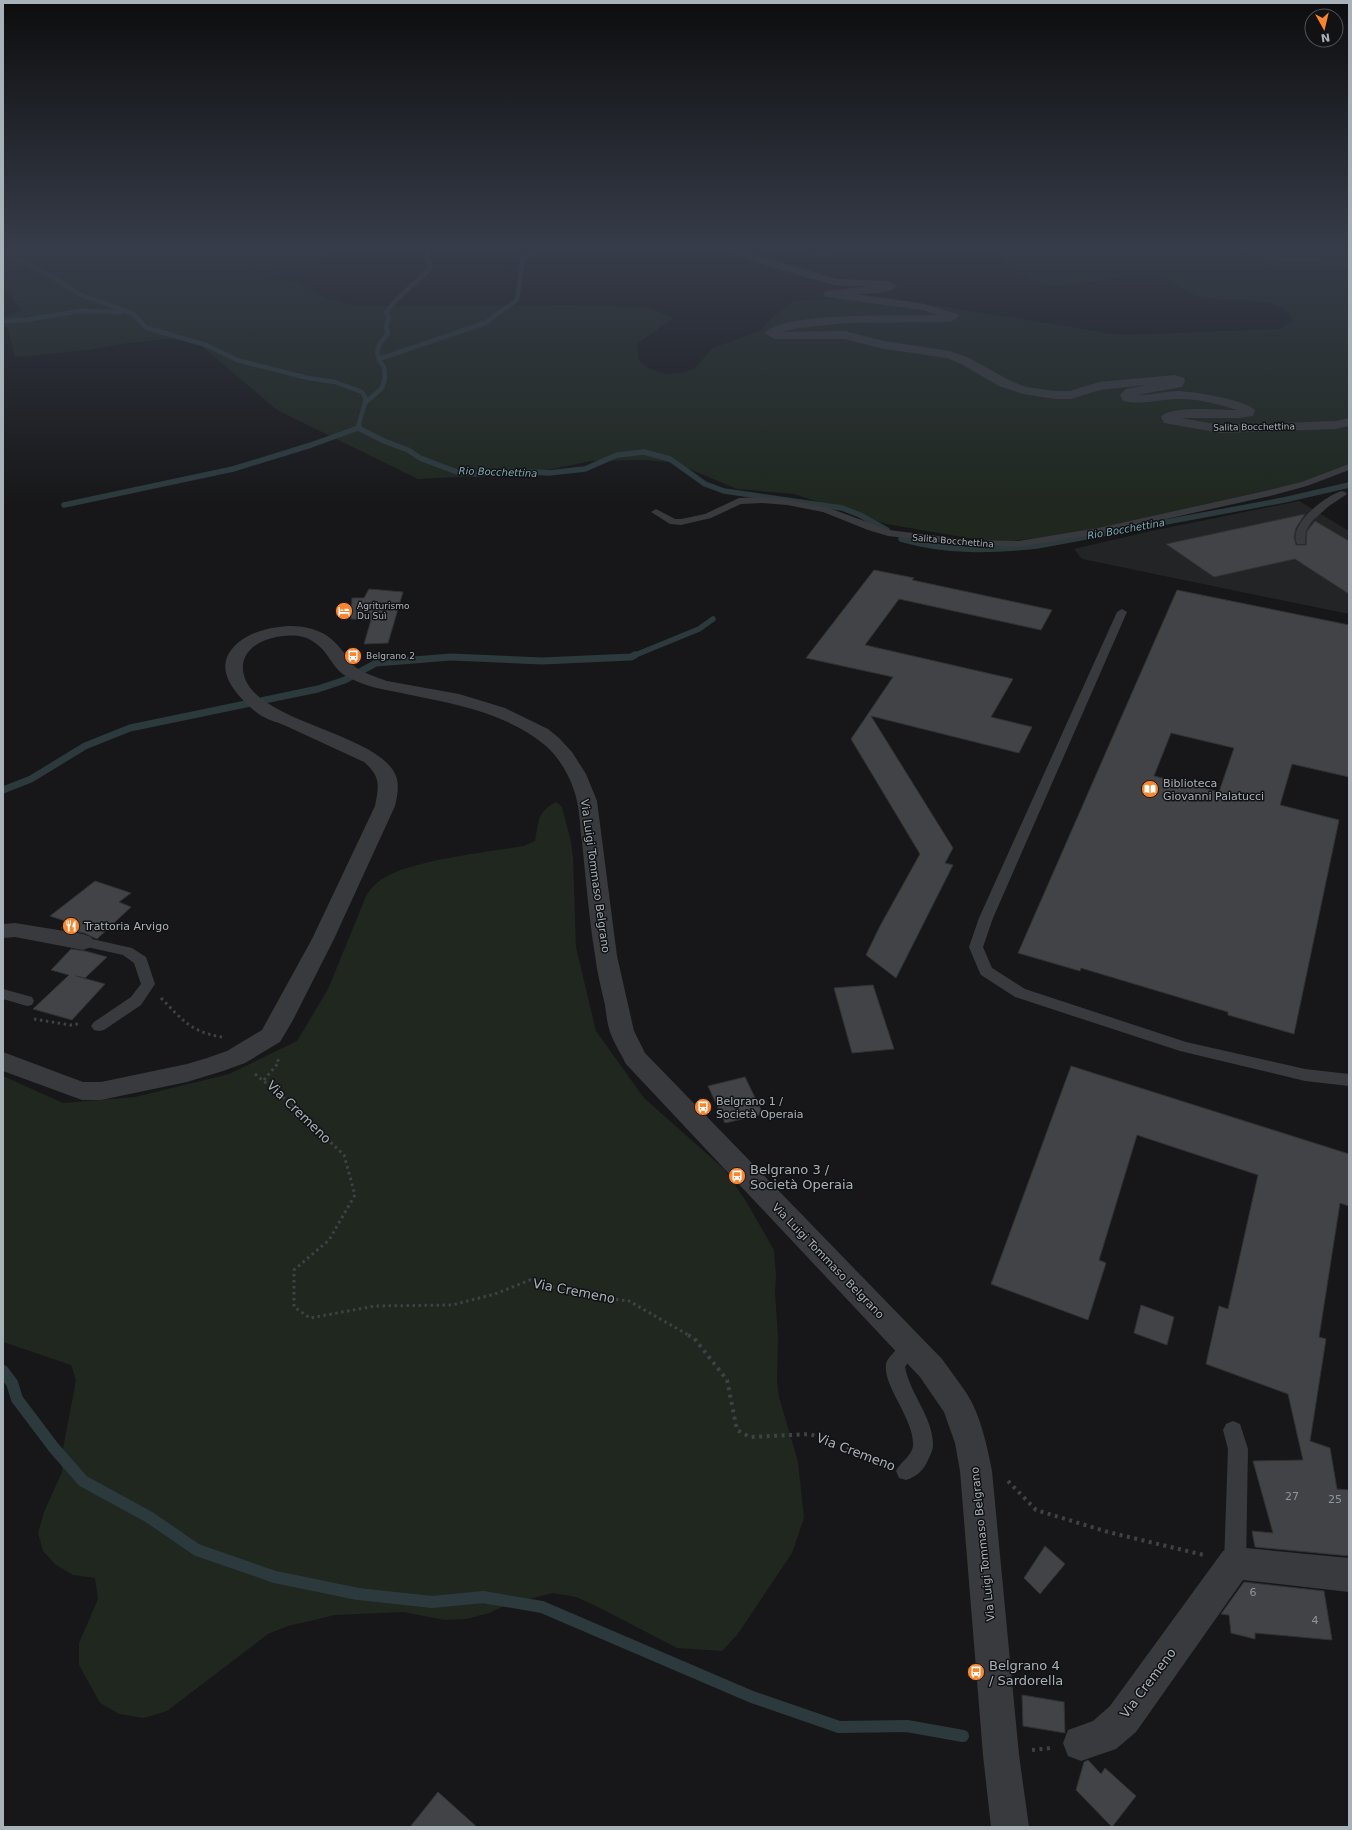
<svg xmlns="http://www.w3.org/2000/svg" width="1352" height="1830" font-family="'DejaVu Sans',sans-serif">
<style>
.built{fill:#232426}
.green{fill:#1f271f}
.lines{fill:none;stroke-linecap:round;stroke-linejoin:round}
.stream-far3{stroke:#2c3a3e;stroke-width:4.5}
.stream-far2{stroke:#2c3a3e;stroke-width:5.5}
.stream-far1{stroke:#2c3a3e;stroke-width:7}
.stream{stroke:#2c3a3e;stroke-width:12}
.building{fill:#414346;stroke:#313235;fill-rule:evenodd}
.path-far1{stroke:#3e4245;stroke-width:3;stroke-dasharray:2.5 3.5;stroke-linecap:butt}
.path{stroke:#3e4245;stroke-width:4;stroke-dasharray:3 4.5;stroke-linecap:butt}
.service{fill:#383a3e;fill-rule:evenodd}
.minor{fill:#383a3e;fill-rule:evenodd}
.labels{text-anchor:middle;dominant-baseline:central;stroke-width:3;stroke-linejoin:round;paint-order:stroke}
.far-street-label{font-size:9px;fill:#a8b2b9;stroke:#121214}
.far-poi-label{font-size:9px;fill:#a8b2b9;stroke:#121214;text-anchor:start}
.far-water-label{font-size:10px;font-style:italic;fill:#7ea9b6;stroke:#121214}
.poi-label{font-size:11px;fill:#a8b2b9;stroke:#121214;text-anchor:start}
.street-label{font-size:11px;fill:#a8b2b9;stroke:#121214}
.near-number-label{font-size:11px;fill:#8e969c}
.near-street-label{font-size:13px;fill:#a8b2b9;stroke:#121214}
.near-poi-label{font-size:13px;fill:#a8b2b9;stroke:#121214;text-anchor:start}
</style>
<rect width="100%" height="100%" fill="#171719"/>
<path class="built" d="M1299,501L1349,531V614L1082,559L1074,549L1151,531Z"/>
<path class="green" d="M3,249H346C319,262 294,258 268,279L296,282L326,298L356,306L576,305L647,307L673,318L637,344L639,361L648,368L665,374L682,373L694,369L713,348L760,331L771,318L793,301L883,297L1120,335L1281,329L1293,321C1289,295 1226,302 1207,299C1187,296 1173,278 1151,276C1121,274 1059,293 1034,282C1028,279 1021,274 1016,271C1006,264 1000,260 996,249H1349V465L1295,484L1082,532L997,543L886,524L794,494L737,489L675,463L644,460L591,461L533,473L418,479L277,410L198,343L178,338L128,343L88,350L15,357L8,328L3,325V318L22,310L3,286Z
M556,802L562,807L571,842L573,857L576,947L596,1031L644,1098L724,1169L746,1201L774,1250L776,1277L775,1292L778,1337L777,1382L779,1397L798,1462L804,1518L792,1553L737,1635L722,1651L677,1648L596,1606L576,1597L553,1593L509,1604L489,1613L466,1619L445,1620L403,1612L335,1615L288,1626L268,1634L167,1711L144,1718L119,1714L100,1703L79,1665V1643L98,1599L95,1578L73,1575L56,1565L43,1551L38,1533L44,1512L62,1472V1454L76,1380L71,1365L3,1342V1076L63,1103L135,1097L229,1074L297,1041L328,989L367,894C371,888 376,883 382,879C410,860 489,852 524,846L535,841C539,821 537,812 556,802Z"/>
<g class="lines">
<path class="stream-far3" d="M1242,249L1271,258L1320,260L1349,265
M3,251L51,276L81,295L132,313L147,328L206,345L237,360L308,378L335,382L362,392L366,399L358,427
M814,255L845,249
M3,321L26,320L79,311L121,312
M379,359L485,323L517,300L523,258L542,249
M365,403L382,388L385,378L384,367L379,360L377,352L380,343L388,334L386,326L389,318L386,312L396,300L431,268L426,256V249"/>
<path class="stream-far2" d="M359,426L358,428L384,441L408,450L420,458L457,472L476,474L516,471L549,473L585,469L617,455L644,452L670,459L705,484L724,491L842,508L860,515L887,530
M64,505L233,469L311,445L358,428
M901,539C946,552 991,551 1037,546L1284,500L1349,485
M633,656L699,629L713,619"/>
<path class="stream-far1" d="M3,790L31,779L85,746L130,728L318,689L345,680L376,663L451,657L542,661L631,657L635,655"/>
<path class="stream" d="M3,1371L12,1383L17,1399L54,1448L83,1481L149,1517L197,1550L275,1577L358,1594L432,1602L483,1597L542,1607L752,1697L839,1727L907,1726L963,1736"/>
</g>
<path class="building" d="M1305,514L1296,528L1294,537L1296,545H1306L1307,531L1315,521L1349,541V594L1295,559L1214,577L1166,544Z
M874,570L914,578L912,580L1052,610L1041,630L899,599L865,645L1013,679L991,717L1032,727L1019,753L871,716L953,848L945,863L953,865L896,978L866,955L880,926L920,854L851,739L893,677L806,658Z
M369,589L403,592L388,643L364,644L371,620L351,619L352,598H364Z
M1177,590L1349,625V777L1292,764L1280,805L1339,820L1294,1034L1228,1015V1012L1081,968L1080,971L1018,953ZM1171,733L1234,748L1219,792L1154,776Z
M95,881L131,893L119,902L131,907L97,939L84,933L61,928L68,922L50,916Z
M71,949L85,951L107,957L85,978L76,976L105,984L72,1020L33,1009L69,975L51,970Z
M873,985L894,1049L852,1053L834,988Z
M1071,1066L1349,1154V1206L1340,1203L1319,1337L1326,1339L1310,1441L1330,1448L1337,1489L1349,1490V1556L1255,1547L1252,1531L1273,1533L1253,1461L1303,1460L1288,1394L1206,1364L1219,1306L1228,1309L1258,1175L1137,1135L1099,1260L1106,1263L1088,1320L991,1284Z
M745,1077L763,1114L725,1123L708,1086Z
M1141,1305L1174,1317L1167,1345L1134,1333Z
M1045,1546L1065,1564L1040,1594L1024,1578Z
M1244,1582L1324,1591L1332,1640L1255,1633V1639L1231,1633L1229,1615L1221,1614Z
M1022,1695L1064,1702L1065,1733L1023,1726Z
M1088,1760L1101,1774L1105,1768L1136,1796L1112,1827L1076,1790L1084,1762Z
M438,1792L477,1827H410Z"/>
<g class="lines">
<path class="path-far1" d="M161,998C182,1019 190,1032 222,1037
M34,1019L70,1025L78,1024
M255,1074L283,1097L344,1155L355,1195L329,1240L294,1270V1307L310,1318L375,1306L452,1305L495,1294L530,1280L580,1295L629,1301L690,1336
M264,1080L279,1062L277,1059"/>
<path class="path" d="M688,1335L694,1338L727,1380L737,1430L750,1437L810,1434L857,1451L885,1466
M1008,1481L1036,1510L1108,1532L1204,1555
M1032,1750L1051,1748"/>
<path class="service" d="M1349,464V470L1307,486L1270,496L1098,534L1018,547L970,546L888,536L868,530L823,512L787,505L762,503L741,504L711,518L681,525L670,524L651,512L656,509L675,519H681L705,514L739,498L762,497L787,499L829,508L889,530L970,540L1018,541L1098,528L1269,490L1301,482Z
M1342,491L1345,492L1347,494L1329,506L1312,521L1306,531L1305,544H1297C1287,525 1326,495 1342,491Z
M1122,609L1127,612L993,918L983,947L992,968L1025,989L1186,1042L1305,1069L1349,1074V1086L1305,1081L1180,1051L1015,997L981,975L979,971L969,947L979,918L1117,612Z
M83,937L132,948L146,957L155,984L141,1005L104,1030L99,1031L94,1030L91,1026L94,1022L131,997L141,984L134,963L123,955L78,945L76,942L78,939Z
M3,989L32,997L34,1001L32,1005L27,1006L3,999Z
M910,1339L917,1341L919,1347L905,1367C910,1394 933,1417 933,1445C933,1450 930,1456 928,1460C924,1470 916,1477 906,1480L899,1478L896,1471C900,1462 912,1456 913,1446C915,1420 883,1386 886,1365C886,1360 891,1356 894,1352C899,1346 902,1342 910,1339Z
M1233,1421L1240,1424L1248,1449L1246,1563L1242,1570L1235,1573L1228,1570L1224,1563L1228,1449L1223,1430L1226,1424Z"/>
<path class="minor" d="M725,249H738L747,253L808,270L824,276L838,279L888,281L897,286C889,295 867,293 856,294L924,304L957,314L959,316L954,320L950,322L846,323L799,328L781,332L845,331L884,341L950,351L969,358L1009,380L1026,387L1055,391H1070L1099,382L1175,375L1184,378L1185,381L1182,387L1137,395C1150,395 1163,392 1177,391C1191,391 1247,400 1255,410L1253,416L1239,418H1181L1221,425L1336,421L1349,418V426L1336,429L1221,433L1164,423L1161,417C1170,405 1222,410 1237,410C1219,404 1196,398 1176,399C1158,400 1141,405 1123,401L1120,395L1126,389L1146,385L1100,390L1071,399H1055L1023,394L999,386L961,364L947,358L884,349L845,339H774L765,333C780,311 910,316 939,315L922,310L826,297L823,294L826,291L870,286C859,286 847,287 836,285C823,283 730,256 725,249Z
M288,626C309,626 327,631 340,648C345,653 348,660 353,665C361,673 377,677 387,681L459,694L505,708L548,729L559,738L572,752L586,774L597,801L617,956L634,1031L645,1053L942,1359C950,1370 959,1382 967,1394C981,1416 987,1446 992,1471L1019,1755L1029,1827H991L983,1755L960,1471L955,1443L944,1412L920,1377L626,1064C621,1054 614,1043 610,1032C607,1023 606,1013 605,1005C601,988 597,972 595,955C589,918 586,880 582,842C580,829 580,814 577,801C573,782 561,759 546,746C507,713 455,704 406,694C383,689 368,688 346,676C334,670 329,654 319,646C314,642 309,638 303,637C284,632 245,640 243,665C239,723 384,730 397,779C399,788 397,797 395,806L334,939L293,1020L280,1042L245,1063L223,1071L187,1082L101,1100H82L3,1071V1052L83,1082H101L187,1064L207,1058L227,1051L262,1030L312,939L375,806C379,785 381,777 364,762C338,750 312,738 286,726C277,722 264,719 256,712C240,699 216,675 229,653C242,633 266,628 288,626Z
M15,923L83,934L91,937L94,942L91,947L83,950L15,937L3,938V924Z
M1235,1547L1349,1558V1592L1243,1580L1136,1732L1116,1749L1081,1761L1068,1756L1063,1743L1068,1730L1093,1721L1110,1706L1223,1551Z"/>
</g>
<linearGradient id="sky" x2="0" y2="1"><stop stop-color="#0d0d0e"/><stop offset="0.49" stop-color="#363c49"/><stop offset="1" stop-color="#363c49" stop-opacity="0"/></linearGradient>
<rect width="1352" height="505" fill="url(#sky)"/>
<defs>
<symbol id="hotel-disc" viewBox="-11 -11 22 22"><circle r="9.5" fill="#f9852f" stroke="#121214"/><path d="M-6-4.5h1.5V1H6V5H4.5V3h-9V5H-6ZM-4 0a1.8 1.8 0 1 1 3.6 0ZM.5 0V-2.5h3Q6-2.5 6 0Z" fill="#fff"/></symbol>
<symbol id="bus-disc" viewBox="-11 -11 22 22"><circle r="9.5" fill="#f9852f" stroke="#121214"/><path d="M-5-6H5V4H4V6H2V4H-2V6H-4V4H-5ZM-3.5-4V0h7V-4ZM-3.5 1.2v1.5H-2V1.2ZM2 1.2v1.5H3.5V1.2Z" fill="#fff"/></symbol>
<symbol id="library-disc" viewBox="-11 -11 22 22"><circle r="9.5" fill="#f9852f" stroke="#121214"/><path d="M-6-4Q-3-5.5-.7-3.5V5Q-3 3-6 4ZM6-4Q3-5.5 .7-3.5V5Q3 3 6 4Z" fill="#fff"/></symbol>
<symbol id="restaurant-disc" viewBox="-11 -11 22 22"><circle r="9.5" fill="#f9852f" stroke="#121214"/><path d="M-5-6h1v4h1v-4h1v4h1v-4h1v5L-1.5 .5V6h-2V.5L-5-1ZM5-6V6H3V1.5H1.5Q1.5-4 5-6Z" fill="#fff"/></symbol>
</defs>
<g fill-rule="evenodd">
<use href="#hotel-disc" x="334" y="601" width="20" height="20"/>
<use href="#bus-disc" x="343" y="646" width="20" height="20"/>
<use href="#library-disc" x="1140" y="779" width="20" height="20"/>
<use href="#restaurant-disc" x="61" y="916" width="20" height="20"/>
<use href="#bus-disc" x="693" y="1097" width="20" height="20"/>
<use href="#bus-disc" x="727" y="1166" width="20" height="20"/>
<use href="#bus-disc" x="966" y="1662" width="20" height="20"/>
</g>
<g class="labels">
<g class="far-street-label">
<text transform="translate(1254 427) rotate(-1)">Salita Bocchettina</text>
<text transform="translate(953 541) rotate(5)">Salita Bocchettina</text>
</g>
<g class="far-poi-label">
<text x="357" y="606">Agriturismo<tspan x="357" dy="10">Du Suì</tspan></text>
<text x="366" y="656">Belgrano 2</text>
</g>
<g class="far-water-label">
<text transform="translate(498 472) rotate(2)">Rio Bocchettina</text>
<text transform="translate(1126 529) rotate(-10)">Rio Bocchettina</text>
</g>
<g class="poi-label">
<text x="1163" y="783">Biblioteca<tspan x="1163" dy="13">Giovanni Palatucci</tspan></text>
<text x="84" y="926">Trattoria Arvigo</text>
<text x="716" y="1101">Belgrano 1 /<tspan x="716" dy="13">Società Operaia</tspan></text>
</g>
<g class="street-label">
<text transform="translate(595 876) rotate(82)">Via Luigi Tommaso Belgrano</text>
<text transform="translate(828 1261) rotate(46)">Via Luigi Tommaso Belgrano</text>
<text transform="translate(983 1544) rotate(-96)">Via Luigi Tommaso Belgrano</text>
</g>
<g class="near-number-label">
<text x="1292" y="1496">27</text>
<text x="1335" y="1499">25</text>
<text x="1253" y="1592">6</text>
<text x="1315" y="1620">4</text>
</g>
<g class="near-street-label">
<text transform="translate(299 1112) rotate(44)">Via Cremeno</text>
<text transform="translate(574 1291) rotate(11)">Via Cremeno</text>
<text transform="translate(856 1452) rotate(21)">Via Cremeno</text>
<text transform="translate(1148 1683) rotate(-53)">Via Cremeno</text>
</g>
<g class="near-poi-label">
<text x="750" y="1169">Belgrano 3 /<tspan x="750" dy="15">Società Operaia</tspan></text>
<text x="989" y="1665">Belgrano 4<tspan x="989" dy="15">/ Sardorella</tspan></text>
</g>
</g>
<rect width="1352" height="1830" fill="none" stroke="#a8b2b9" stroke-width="8"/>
<g transform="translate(1324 28) rotate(172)"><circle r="19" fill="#121214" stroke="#4e5256"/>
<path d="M0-3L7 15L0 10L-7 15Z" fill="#f9852f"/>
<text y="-6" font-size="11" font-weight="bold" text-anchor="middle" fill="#a8b2b9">N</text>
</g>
</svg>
